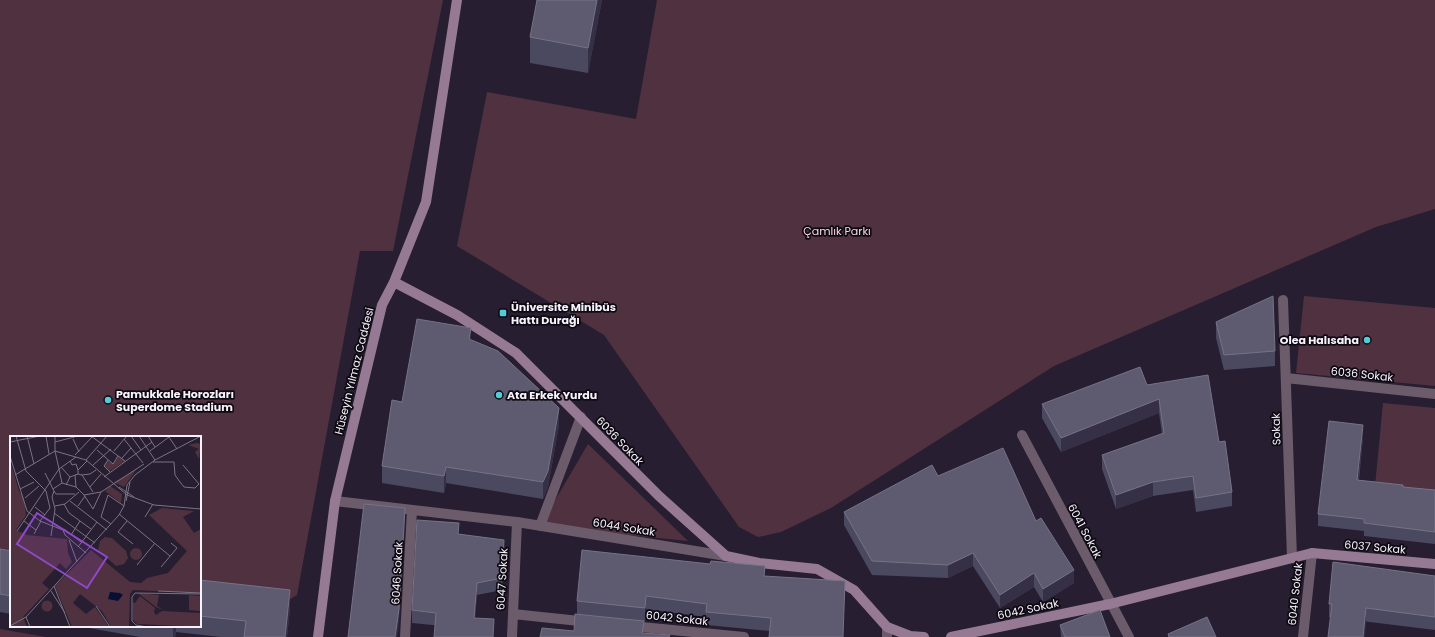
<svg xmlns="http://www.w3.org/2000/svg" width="1435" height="637" font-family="Poppins,sans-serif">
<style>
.green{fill:#503140}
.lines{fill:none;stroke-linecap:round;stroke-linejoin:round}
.street{stroke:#6c5b6b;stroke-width:10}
.secondary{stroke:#967a94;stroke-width:10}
.wall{fill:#4b495f}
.shaded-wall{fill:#353045}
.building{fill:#5e5b70;stroke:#767386}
.poi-dot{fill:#52ccd6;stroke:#0e0a12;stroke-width:1.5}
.labels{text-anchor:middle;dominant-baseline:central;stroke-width:3.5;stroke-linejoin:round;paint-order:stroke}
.park-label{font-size:11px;fill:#f7d6e5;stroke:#0e0a12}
.poi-label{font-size:11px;font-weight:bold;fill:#f8f2fd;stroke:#0e0a12;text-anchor:start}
.street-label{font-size:11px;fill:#f8f2fd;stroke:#0e0a12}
.inset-road{fill:none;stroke:#7b7383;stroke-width:1}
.view{fill:#8e4ac8;fill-opacity:0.15;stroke:#8e4ac8;stroke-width:2}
.inset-edge{fill:none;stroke:#f8f2fd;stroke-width:2}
</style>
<rect width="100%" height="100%" fill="#271e31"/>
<path class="green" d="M0,0H443L393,251H360L297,595L282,604L200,591V437H11V562L0,560Z
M657,0H1435V209L1376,227L1054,366L831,508L781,532L758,537L739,527L604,335L457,246L487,92L636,119Z
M1304,296L1435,308V386L1296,373Z
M1383,403L1435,408V492L1375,486Z
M588,444L688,541L540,526Z
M0,629L46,637H0Z"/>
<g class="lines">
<path class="street" d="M1283,300L1292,558
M1286,378L1435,394
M1022,435L1129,637
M335,501L517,522L726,556
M540,526L581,417
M513,614L589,622
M631,626L744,637
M887,627V637
M405,637L412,510
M512,637L517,522
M1303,637L1312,553"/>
<path class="secondary" d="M394,282L457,315L516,353L659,496L726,556L759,563L817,569L854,590L887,627L910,636L924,637
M318,637L335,501L382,305L394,282L426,202L457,0
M951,637L1110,604L1312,553L1435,564"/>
</g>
<path class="wall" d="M602,0L588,73L530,63V37Z
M1216,322L1275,351V366L1224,370L1216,338Z
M471,340L559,425L548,487L543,499L446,483L444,493L382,483V466L402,402Z
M1147,385L1219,442L1232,492V506L1196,512L1193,490L1153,496L1116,509L1102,469V455L1162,434L1159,413L1061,452L1042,418V404Z
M1363,437L1359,480L1403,487L1435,490V544L1364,536V531L1318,526V514Z
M938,476L1036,521L1074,583L1043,602L1034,587L1000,608L973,566L948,578L872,575L844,525V512Z
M459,534L504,552L502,590L477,595L475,618L494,631L412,623V610Z
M0,549L11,551V614L0,612Z
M1424,575L1435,576V630L1329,617V604Z
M765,576L845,594L770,631L706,625V617L646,609L645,621L577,614V601Z
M200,580L290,609L287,637H221L176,632L175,637H140L78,626H200Z
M1060,625L1110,637H1061Z"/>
<path class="shaded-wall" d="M597,0H602L588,73V48Z
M471,328V345L469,339Z
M1159,399V413L1061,452V438Z
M559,408V425L548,487L543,499V482Z
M1363,425V437L1357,492V480Z
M446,467V483L444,493V476Z
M1153,482V496L1116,509V495Z
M405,508V522L399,623L397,637H395Z
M504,540V552L502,590V578Z
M973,553V566L948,578V565Z
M1074,570V583L1043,602V589Z
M1034,573V587L1000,608V595Z
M477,583V595L474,630V618Z
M290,590V609L287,637H285Z
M646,596V609L645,621V608Z
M1366,608V622L1365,637H1363Z
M173,626H176V632L175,637H173Z"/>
<path class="building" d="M537,0H597L588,48L530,37Z
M1273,296L1275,351L1224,355L1216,322Z
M417,319L471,328L469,339L498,351L559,408L548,471L543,482L446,467L444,476L382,466L392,400L402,402Z
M1140,367L1147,385L1208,375L1219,442L1225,441L1232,492L1196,498L1193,476L1153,482L1116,495L1102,455L1164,433L1159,399L1061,438L1042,404Z
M1329,421L1363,425L1357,480L1403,485V487L1435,490V532L1364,523V519L1318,514Z
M1003,448L1036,521L1041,518L1074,570L1043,589L1034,573L1000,595L973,553L948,565L872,561L844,512L932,465L938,476Z
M364,504L405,508L399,609L395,637H348Z
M417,520L459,523L458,534L504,540L502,578L477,583L474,618L494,619L493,637H434L436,613L412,610Z
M0,549L11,551V596L0,594Z
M582,550L710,564L711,561L765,566L764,576L845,581L843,637H769L771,618L706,612L707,604L646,596L645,608L577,601Z
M1333,562L1435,576V617L1366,608L1363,637H1328L1332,604H1329Z
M200,580L290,590L285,637H244L246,621L200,616Z
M1100,610L1110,637H1065L1060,625Z
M575,614L644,621L642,633L670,635L669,637H540L542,628L574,631Z
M1207,617L1216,637H1169L1168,634Z"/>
<g class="poi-dot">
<rect x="499" y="309" width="8" height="8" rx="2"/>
<circle cx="1367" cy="340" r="4"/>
<circle cx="499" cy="395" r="4"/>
<circle cx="108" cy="400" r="4"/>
</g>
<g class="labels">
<g class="park-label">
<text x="837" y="231">Çamlık Parkı</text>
</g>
<g class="poi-label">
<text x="511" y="307">Üniversite Minibüs<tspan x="511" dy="13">Hattı Durağı</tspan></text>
<text x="1359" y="340" text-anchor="end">Olea Halısaha</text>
<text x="116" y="394">Pamukkale Horozları<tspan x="116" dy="13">Superdome Stadium</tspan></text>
<text x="507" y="395">Ata Erkek Yurdu</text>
</g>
<g class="street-label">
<text transform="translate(354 371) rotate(-76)">Hüseyin Yılmaz Caddesi</text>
<text transform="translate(1362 374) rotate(6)">6036 Sokak</text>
<text transform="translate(1276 429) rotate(-92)">Sokak</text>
<text transform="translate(620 441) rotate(46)">6036 Sokak</text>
<text transform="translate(624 527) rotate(9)">6044 Sokak</text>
<text transform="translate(1085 531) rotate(62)">6041 Sokak</text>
<text transform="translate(1375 547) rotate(5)">6037 Sokak</text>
<text transform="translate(397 573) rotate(-87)">6046 Sokak</text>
<text transform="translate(502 579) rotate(-87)">6047 Sokak</text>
<text transform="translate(1295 594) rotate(-84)">6040 Sokak</text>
<text transform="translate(1028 609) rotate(-12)">6042 Sokak</text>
<text transform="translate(677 618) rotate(6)">6042 Sokak</text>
</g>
</g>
<g transform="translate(10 436)">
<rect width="191" height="191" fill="#271e31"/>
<path d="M187,7L191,8L189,23L185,16L189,13L178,9ZM109,20L115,25L100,35L94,30L98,25L103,28ZM0,24L9,55L14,63L16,79L6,94L17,99L57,103L58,117L62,126L56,133L50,127L32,147L39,153L13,181L17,191H0ZM126,34L114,51L104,46ZM100,50L112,58L111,67L95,55ZM152,72L184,75L173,81L184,97L191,93V157L123,154L120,158L119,191H101L92,175L70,158L63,167L76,178L85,171L99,191H62L45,150L81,114L120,146L131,147L137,142L158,137L177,115L139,79ZM95,101L102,102L116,115L118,122L114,128L106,130L88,114L90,105ZM120 118a6 6 0 1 1 12 0a6 6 0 1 1-12 0ZM128,157L149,159L147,170L153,174L146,171ZM179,159L191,160L190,175L179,174ZM130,160L145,172L144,176L146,179L152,175L191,177V191L127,188L123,184V166L125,167ZM31.5 170a5.5 5.5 0 1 1 11 0a5.5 5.5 0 1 1-11 0Z" fill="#503140"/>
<path d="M100,156L110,157L113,159L108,165L98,163Z" fill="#051034"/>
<path class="inset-road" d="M6,0L16,35L36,55L40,72M17,0L24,28M36,0L39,18M45,0V15L76,24L117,59L144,69L191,73M81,0L115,25M121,0L131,14M129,0L145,24M138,0L145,11M159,1L167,13M63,3L69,16M114,3L133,27M0,6L30,0M45,6L68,0M87,14L103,28L108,20M104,15L117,0M140,15L159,1M65,19L82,1M0,20L17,75L30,85L53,94M112,22L121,12M76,24L97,0M98,24L94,30L100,36M60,25L62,29L66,28L68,34M143,26H164L165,39L170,46L174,51L185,52L189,48L173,29M82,30L101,13M51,31L60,41L56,49M35,37L44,55L42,61L45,73L41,100M68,38L72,39L83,56M5,39L45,15L49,33L7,95M65,39L66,51M72,39L80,38L86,34M60,41L68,38V34L77,25M94,41L142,6M52,47L49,33L66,21M80,51L91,38M109,51L124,61M10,53L24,46M43,53L52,47L66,51L74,59L91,56L134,28M44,55L46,58H65M74,59L83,73L91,56M15,62L29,50M60,65L97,94M116,65L120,46M54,68L59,77L81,93M45,70L55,68L69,56M68,70L75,60M25,71L35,79M44,77L85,107M109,78L160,120M135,81L143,68M14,85L26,94M30,85L40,72M117,85L108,96L123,108M101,88L91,81L98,59L114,70M54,93L71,106M53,94L55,99L76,117M24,98L31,85M61,99L70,85M59,104L67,126M68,111L87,86M127,129L145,107M151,131L167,112L161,107M44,150L60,191M41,155L55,177M148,155L191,157M86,170L100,191M0,190L16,181M20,191L16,181L109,79L114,70L117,49L125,39L145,24L191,0M137,191L126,189L122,185V161L125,157L191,158"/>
<path class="view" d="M27,77L97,121L77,152L7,108Z"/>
<rect width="191" height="191" class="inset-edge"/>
</g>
</svg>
